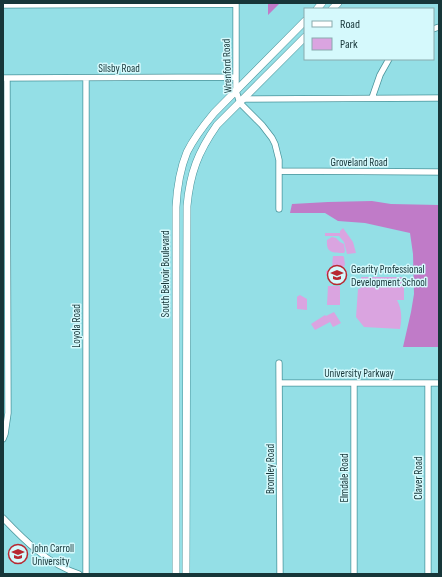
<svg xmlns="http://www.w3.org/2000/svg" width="442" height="577" font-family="'Sofia Sans Condensed',sans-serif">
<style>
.green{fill:#daa4e0}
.forest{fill:#c07bc8}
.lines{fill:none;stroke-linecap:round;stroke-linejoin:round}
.minor-casing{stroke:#49949b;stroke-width:7}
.tertiary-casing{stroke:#49949b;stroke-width:8}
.minor{stroke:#fff;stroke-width:5.5}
.tertiary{stroke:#fff;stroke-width:7}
.labels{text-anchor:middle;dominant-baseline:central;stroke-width:3;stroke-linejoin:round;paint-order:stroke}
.street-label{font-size:11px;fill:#173639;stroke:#d5f9fc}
.poi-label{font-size:11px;fill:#173639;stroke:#d5f9fc;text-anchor:start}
</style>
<rect width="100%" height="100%" fill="#94dfe6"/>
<path class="green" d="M343,228L353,242L356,253L347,254L344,242L339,236H325V233H340V231Z
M332,237L336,238L340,242L344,244L345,251L344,253C332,253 326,253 327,240Z
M333,256H343L344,257L345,265L341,269V272L338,274H326V271L332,269C333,265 332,260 333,256Z
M361,277H404V300H397C402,309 402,319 400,329L364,327L356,317L358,289L361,288Z
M328,286H340V305H327Z
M300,295L307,299V310L297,309V297L298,296Z
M334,312L341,323L333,327L330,322L315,330L311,324L325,315L326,316Z"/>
<path class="forest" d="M268,3H280L268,15Z
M372,201L391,204L439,205V347H403L411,312L414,294L413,254L410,233L365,223L338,221L325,213H290L292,204L328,202Z"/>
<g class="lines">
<defs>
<path id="minor" d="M236,3V91L240,103L262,125L272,138L275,144L279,160V209
M3,5L236,4
M433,29L439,27
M3,78L236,77
M86,78V574
M372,98L380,75L389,59
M243,99L439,98
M280,171L439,172
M279,363L280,574
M280,383H439
M354,383V574
M428,383V574
M3,439L5,434L8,413L7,78
M3,518C25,541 48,564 79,574"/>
<path id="tertiary" d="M317,9L322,3
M332,9L338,3
M176,574V207C177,188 180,169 187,152C194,138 204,125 214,113L305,21
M186,574L187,206C190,173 198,152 217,125L305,37"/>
</defs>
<use href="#minor" class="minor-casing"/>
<use href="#tertiary" class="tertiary-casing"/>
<use href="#minor" class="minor"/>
<use href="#tertiary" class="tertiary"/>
</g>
<defs>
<symbol id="school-ring" viewBox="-11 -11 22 22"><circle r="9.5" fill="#d5f9fc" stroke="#b82831" stroke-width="1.5"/><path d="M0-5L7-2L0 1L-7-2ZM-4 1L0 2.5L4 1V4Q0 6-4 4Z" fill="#b82831"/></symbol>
<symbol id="university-ring" viewBox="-11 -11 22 22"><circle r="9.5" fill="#d5f9fc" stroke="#b82831" stroke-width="1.5"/><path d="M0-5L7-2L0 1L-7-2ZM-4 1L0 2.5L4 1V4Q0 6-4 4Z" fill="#b82831"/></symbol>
</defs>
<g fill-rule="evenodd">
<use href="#school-ring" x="326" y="264" width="22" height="22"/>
<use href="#university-ring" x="7" y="543" width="22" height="22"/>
</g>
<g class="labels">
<g class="street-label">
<text transform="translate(227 66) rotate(-92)">Wrenford Road</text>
<text x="119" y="68">Silsby Road</text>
<text x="359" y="162">Groveland Road</text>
<text transform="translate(165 274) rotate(-90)">South Belvoir Boulevard</text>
<text transform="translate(76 326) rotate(-90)">Loyola Road</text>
<text x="359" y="373">University Parkway</text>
<text transform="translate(270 469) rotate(-90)">Bromley Road</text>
<text transform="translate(344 478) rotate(-90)">Elmdale Road</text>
<text transform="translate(418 478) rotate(-90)">Claver Road</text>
</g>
<g class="poi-label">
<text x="351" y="269">Gearity Professional<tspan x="351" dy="13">Development School</tspan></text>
<text x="32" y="548">John Carroll<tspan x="32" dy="13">University</tspan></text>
</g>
</g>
<rect width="442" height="577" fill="none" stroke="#173639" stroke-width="8"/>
<rect x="304" y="8" width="130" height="52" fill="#d5f9fc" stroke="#89abae"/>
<rect x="312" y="21" width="20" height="6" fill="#ffffff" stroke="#89abae"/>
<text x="340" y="28" font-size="12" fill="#173639">Road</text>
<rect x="312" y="38" width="20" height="12" fill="#daa4e0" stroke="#89abae"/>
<text x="340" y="48" font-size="12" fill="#173639">Park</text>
</svg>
